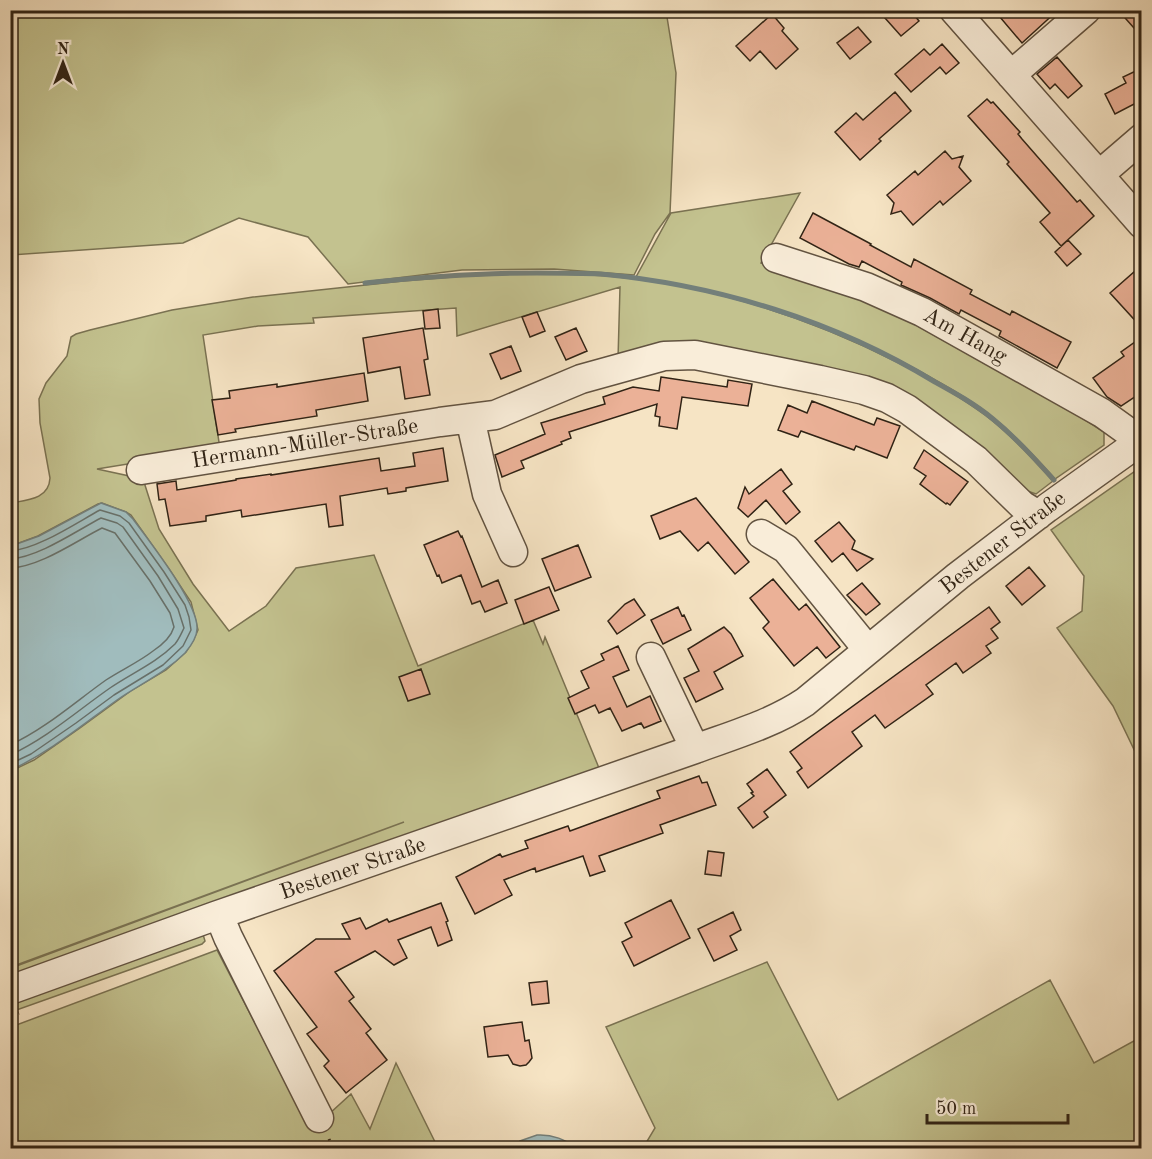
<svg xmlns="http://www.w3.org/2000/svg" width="1152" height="1159" font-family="'Old Standard TT',serif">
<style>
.green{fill:#c3c28f;stroke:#7a7252;stroke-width:1.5}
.water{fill:#a0bcbd;stroke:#737f7a;stroke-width:1.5}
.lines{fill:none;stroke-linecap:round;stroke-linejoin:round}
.shore{stroke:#687069;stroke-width:1.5}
.stream{stroke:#737f7a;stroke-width:5}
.building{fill:#ebb197;stroke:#302315;stroke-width:1.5}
.minor-casing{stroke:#625341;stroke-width:31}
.path{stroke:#302315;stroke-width:3;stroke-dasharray:1.5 3;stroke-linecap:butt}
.minor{stroke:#f9edd9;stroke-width:28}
.labels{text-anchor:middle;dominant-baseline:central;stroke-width:5;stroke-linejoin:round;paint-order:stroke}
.street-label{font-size:22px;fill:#302315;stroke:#f9edd9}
</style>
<rect width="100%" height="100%" fill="#f6e4c4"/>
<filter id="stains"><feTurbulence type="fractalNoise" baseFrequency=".00333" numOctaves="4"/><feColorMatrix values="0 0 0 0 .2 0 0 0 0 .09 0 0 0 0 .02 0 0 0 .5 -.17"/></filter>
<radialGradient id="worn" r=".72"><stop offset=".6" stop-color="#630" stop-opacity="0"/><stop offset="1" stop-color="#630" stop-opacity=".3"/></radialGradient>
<path class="green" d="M11,10L666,11L676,73L670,213L655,234L634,275L554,269L462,270L348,284L308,237L239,218L183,243L11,255Z
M800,193L761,263L816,278L866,297L1079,416L1104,432V445L1055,479C1035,457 1014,434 990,415C969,398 944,385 921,372C830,321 738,293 636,277L671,213Z
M513,274C548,274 583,273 618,277C715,287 812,319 899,363C928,378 958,395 985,415C1010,434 1032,457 1053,481L1036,494L1019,488L896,394L618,359L620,287L457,336L456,308L313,318L314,323L258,326L203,335L220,449L97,469L143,479L159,529L193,584L229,631L266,606L296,568L374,555L418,666L533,620L543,644L545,637L599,768L11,984V968L404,822L11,967V771L34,760L80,728L132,690L166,670L186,652L193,641L198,630L191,602L169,569L131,515L126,512L102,503L98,504L38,536L11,546V503C28,500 49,499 50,478L40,423L39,399L46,383L67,356L71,337L76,334L90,330L172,310L253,297L403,281L465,276Z
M1141,467V764L1113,706L1057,628L1082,611L1084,576L1051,530Z
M202,931L205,941L202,944L11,1012L10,1000Z
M217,950L297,1104L317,1125L351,1094L370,1129L396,1063L438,1148H11V1027Z
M767,962L838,1100L1050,980L1094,1063L1141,1037V1148H643L655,1128L606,1027Z"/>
<path class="water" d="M101,503L126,512L133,519C149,541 199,604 197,629C197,637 190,647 185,653C165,673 140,684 117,700C82,725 50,752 11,770V546L39,536Z
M537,1135C553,1134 565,1140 578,1148H513L520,1141Z"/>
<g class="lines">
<path class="shore" d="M10,551C38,549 76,523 100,510L120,516L129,523L164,572L185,605L189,617L191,630L183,646L163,665L114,695L76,723L31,754L10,764
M10,559C39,557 76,531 101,518L117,523L123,527L158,576L178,609L184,628C181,634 179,639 175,644C156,663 132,673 110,688C77,711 47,738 10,755
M10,568C40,567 76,541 102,528L115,533L150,581L170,613L174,627C171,637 162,645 153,651C139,662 121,670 106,680C75,702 45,729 10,745"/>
<path class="stream" d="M365,283C422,277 480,273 537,273C558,273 580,273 601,274C718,285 835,321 935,382C955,393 975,404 993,419C1015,437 1034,458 1054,480"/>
</g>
<path class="building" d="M894,10H910L919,21L901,36L885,18Z
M994,10H1058L1022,43Z
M1118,10H1142V37Z
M772,14L784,28L782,31L798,49L776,69L760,51L750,61L736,46Z
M858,27L871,42L850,59L837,43Z
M942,44L959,63L946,74L940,67L911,92L895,74L924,49L930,55Z
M1057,57L1082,86L1068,98L1055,84L1050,89L1037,74Z
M1142,68V113L1136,103L1115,114L1105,94L1126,83L1123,77Z
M895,92L911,111L879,139L881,141L860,160L835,132L856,113L863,120Z
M987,99L991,103L993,102L1020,132L1018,134L1022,139L1077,202L1080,200L1094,216L1061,246L1040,222L1050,213L1007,164L1009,162L968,116Z
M945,151L952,159L963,156L959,167L971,181L943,205L940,201L913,225L901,211L891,214L894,203L887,195L915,171L918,175Z
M813,213L871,244L870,245L911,267L914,259L972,290L970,294L1010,315L1012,311L1071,342L1057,368L999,336L1001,331L961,310L959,314L930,298L901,285L902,282L862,261L859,267L849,264L800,238Z
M1068,240L1081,254L1067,266L1055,252Z
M1142,265V328L1110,293Z
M438,309L440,328L425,329L423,311Z
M537,312L545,331L530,337L522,317Z
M423,328L428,359L424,360L430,395L405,399L400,367L368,373L363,338Z
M576,328L587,351L566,360L555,337Z
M1142,337V392L1121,406L1107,397L1093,378L1124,356L1121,352Z
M511,346L521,371L501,379L490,354Z
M364,373L368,401L316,410L317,416L235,429L236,432L218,435L212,400L230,398L229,391L277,384V387Z
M661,377L727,387L728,380L752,384L748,406L682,397L677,429L659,426L660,417L655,416L657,404L569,432L571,438L561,442L562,444L521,461L524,468L502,477L495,455L545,434L541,423L605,404L603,397L633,387L659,391Z
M812,401L874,425L877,418L900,426L887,458L856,446L854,450L801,431L798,437L778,430L788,405L807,413Z
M443,448L448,481L406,488V491L388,494L387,488L340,496L343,525L329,527L326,504L242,517L241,510L206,516V521L170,526L165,499L159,500L157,484L176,481L177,490L236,480V479L271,474V475L379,458L381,471L415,466L413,453Z
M924,450L968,482L950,505L947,503L946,504L920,484L926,476L914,468Z
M781,469L792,484L783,491L800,512L786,524L766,500L748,517L738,508L745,487L749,494Z
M696,498L749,562L735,574L708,542L698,551L680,531L660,539L651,516Z
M839,522L855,541L852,549L873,559L857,571L843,553L832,562L815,541Z
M458,531L461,537L462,536L482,587L498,580L507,603L485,612L480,601L472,604L461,575L442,583L439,575L437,576L424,545Z
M578,545L591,577L555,591L542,559Z
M1029,567L1045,586L1022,605L1006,586Z
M773,579L799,610L806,604L840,647L826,658L817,647L794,666L763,628L769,622L750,598Z
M862,583L880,604L866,615L847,595Z
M549,587L559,610L524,624L515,600Z
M634,599L645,615L617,634L608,621L625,604Z
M678,607L682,616L684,615L691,630L663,644L651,620Z
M989,607L1000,622L991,629L998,638L986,646L991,653L963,673L956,663L926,685L933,694L885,728L875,715L852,732L862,746L808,788L797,772L802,768L790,752Z
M724,627L731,634L743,656L714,672L723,689L696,702L684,678L699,671L688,649Z
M618,646L629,670L613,677L627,707L650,696L661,721L644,728L641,723L622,731L610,708L599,713L595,705L575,714L568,698L589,688L581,671L604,660L601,654Z
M421,669L430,694L408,701L399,677Z
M767,769L786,795L764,812L768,817L753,828L738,808L754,796L751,793L753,792L747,784Z
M699,776L702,783L707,782L716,805L660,825L663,833L599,856L605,871L590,876L583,856L536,872L535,868L504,880L512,895L475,914L456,877L500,854L502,857L528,848L525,841L568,826L570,831L660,798L657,791Z
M708,851L724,853L721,876L705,874Z
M671,900L690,938L634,966L622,942L632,937L625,923Z
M441,903L448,921L446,922L452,940L438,946L431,927L398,940L407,958L394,965L375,951L335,972L354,997L349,1001L371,1029L366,1033L387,1060L346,1093L324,1066L329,1061L307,1034L317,1027L274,971L316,939H350L342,924L360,918L366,929L387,919L389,922Z
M733,912L741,930L730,936L737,950L714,961L698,929Z
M547,981L549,1003L532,1005L529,983Z
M522,1022L525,1041L529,1040L532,1058L529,1062L526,1065L520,1066L513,1064L508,1055L488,1057L484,1027Z"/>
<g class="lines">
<defs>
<path id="minor" d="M954,10L1142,224
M1011,75L1086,10
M1099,175L1142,138
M776,258L866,287L922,312L1102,413L1141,441
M470,418L487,494L513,552
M141,470L440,422L495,415L581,379L664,356L695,355L820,380L864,390L887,398L907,409L976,460L1022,505L1038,515
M761,534L786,549L868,650
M651,657L695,749
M219,915L228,937L319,1118
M10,990L215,916L695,749C733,735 772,724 805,702L958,576L1047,508L1142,440"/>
</defs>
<use href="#minor" class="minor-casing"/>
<path class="path" d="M10,1016L19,1013
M329,1139L333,1148"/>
<use href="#minor" class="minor"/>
</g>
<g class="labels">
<g class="street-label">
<text transform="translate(965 336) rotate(29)">Am Hang</text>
<text transform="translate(305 444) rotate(-9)">Hermann-Müller-Straße</text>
<text transform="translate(1003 543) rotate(-38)">Bestener Straße</text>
<text transform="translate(353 869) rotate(-19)">Bestener Straße</text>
</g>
</g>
<rect width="1152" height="1159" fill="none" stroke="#f6e4c4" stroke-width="36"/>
<rect x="12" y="12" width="1128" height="1135" fill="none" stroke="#302315" stroke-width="3"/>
<rect x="18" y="18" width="1116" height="1123" fill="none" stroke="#302315" stroke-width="1.5"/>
<g transform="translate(63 63)" stroke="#f9edd9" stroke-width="4.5" paint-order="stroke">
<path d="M0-4.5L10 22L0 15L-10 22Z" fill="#302315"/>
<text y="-9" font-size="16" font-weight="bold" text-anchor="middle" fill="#302315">N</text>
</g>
<path d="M927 1114v9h141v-9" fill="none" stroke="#302315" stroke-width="3"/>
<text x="936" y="1114" font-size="18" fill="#302315" stroke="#f9edd9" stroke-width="4.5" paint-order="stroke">50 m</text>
<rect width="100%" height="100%" filter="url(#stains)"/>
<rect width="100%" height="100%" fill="url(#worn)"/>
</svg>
